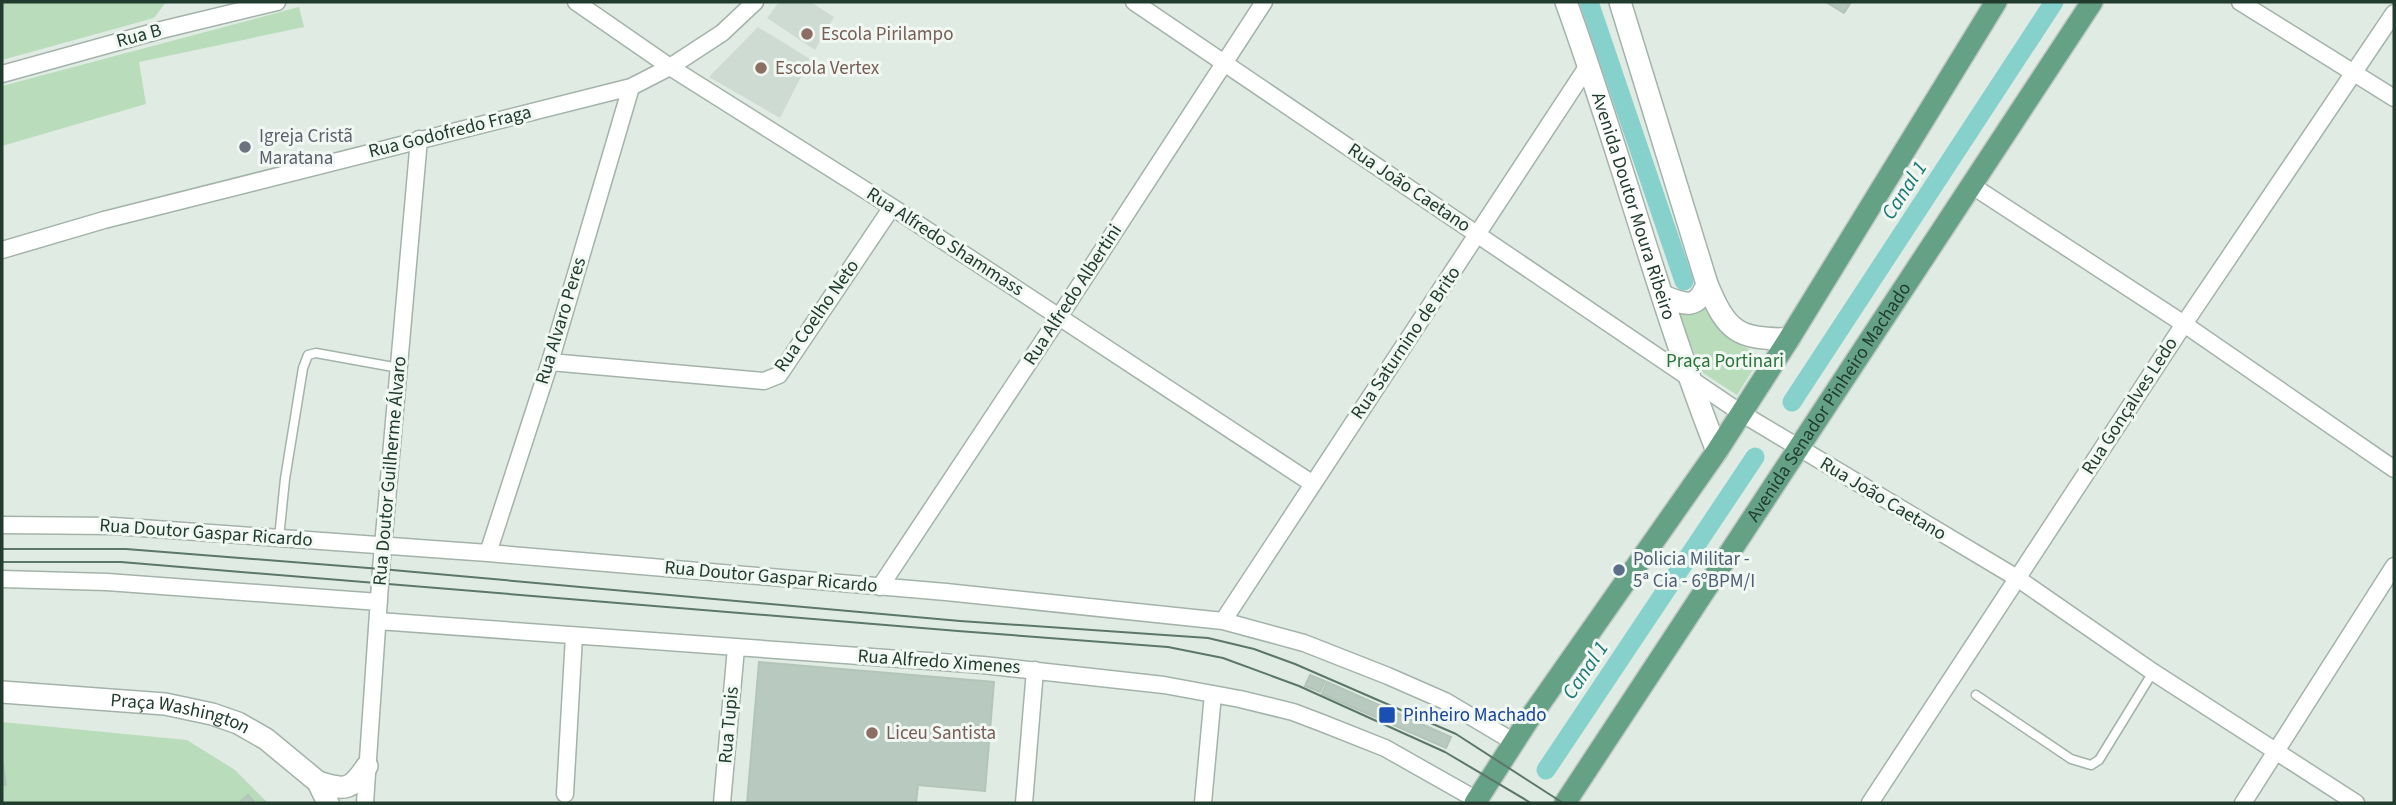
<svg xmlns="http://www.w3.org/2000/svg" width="2396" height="805" font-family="'Source Sans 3',sans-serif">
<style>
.built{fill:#cedbd3}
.green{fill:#b9ddbb}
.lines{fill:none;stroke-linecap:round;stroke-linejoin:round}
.canal{stroke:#87d1cd;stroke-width:19}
.building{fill:#b8c9bf;stroke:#b3c5b9;stroke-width:2}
.service-casing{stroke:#a3b3aa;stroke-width:11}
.minor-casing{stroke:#a3b3aa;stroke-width:19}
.tertiary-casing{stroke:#a3b3aa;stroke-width:24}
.primary-casing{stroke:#c1c8c5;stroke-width:24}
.service{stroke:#fff;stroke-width:8}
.minor{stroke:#fff;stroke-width:16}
.tertiary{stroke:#fff;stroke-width:21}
.primary{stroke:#64a185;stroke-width:21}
.tram{stroke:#5b776a;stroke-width:2}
.education-dot{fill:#8d6e63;stroke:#f1f8f3;stroke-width:2.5}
.worship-dot{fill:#6b7280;stroke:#f1f8f3;stroke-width:2.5}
.service-dot{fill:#5c6f8a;stroke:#f1f8f3;stroke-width:2.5}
.transit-dot{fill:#1a4fb4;stroke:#f1f8f3;stroke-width:2.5}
.labels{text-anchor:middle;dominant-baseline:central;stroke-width:6;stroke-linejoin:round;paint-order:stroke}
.education-label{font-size:19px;fill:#785e54;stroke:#f1f8f3;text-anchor:start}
.street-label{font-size:19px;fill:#213c2f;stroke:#f1f8f3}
.worship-label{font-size:19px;fill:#5b616d;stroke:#f1f8f3;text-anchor:start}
.park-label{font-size:19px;fill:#2b7338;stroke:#f1f8f3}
.service-label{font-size:19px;fill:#4e5e75;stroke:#f1f8f3;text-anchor:start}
.transit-label{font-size:19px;fill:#164399;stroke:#f1f8f3;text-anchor:start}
.water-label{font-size:21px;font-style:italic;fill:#1a7874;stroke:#f1f8f3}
</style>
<rect width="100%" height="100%" fill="#e0ebe4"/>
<path class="built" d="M779,2H811L834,17L815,50L767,18Z
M758,27L810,59L780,118L709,77Z"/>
<path class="green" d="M2,2H166L154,18L2,60Z
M299,7L304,27L139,62L146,104L2,146V86Z
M1704,305L1731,338L1761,357L1737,395L1703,373L1678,315Z
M2,722L187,740L235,770L268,803H2Z"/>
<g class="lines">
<path class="canal" d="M1589,2L1684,281
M1792,402L2054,2
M1546,770L1755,457"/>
</g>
<path class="building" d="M1826,2H1851L1844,13Z
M759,662L994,682L985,791L918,785L916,803H747Z
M1310,675L1325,681L1320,692L1305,686Z
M1327,682L1451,737L1446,748L1322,694Z
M2,761L6,785L2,786Z
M248,795L255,803H243L241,801Z"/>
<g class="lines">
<defs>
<path id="service" d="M279,538L285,479L303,368L308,355L316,353L399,368
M1976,695L2071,759L2091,765L2099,760L2153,672"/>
<path id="minor" d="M576,2L670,67L892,207L1313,484
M1134,2L1741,413L2017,578L2153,672L2356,803
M2240,2L2394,98
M2,74L161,30L277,2
M1971,185L2184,324L2394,469
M2,250L104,220L631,87L670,67L722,33L755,2
M550,362L764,381L779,375L892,207
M2,525L114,526L488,553L946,592L1223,621L1304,643L1388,676L1445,701L1514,742
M488,553L550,362L631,87
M2,579L107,582L379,602
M880,587L1059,317L1264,2
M378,621L983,665L1164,685L1240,699L1293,712L1322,723L1385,748L1477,800
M1223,621L1589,64
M565,794L574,636
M365,803L381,569L419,139
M722,803L736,648
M1024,803L1035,670
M1203,803L1213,694
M1870,803L2184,324L2394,13
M2243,803L2394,566"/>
<g id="tertiary">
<path id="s1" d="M1566,2C1620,150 1659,304 1717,451"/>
<path d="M1620,2L1707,284C1727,332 1737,339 1789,339"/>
<path d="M1663,296C1686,305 1697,310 1707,284"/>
<path id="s2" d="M2,692L165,704L212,714L238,723L266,739L318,782L328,803"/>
<path d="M318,782C346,791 351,790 367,766"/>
</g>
<g id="primary">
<path d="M1475,803L1527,722L1717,451L1789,339L1996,2"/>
<path id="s3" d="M1565,803L2092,2"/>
</g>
</defs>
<use href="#service" class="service-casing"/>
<use href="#minor" class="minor-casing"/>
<use href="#tertiary" class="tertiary-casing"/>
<use href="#primary" class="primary-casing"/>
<use href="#service" class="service"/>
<use href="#minor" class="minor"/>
<use href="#tertiary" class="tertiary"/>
<use href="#primary" class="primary"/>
<path class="tram" d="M2,549H126L381,569L960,621L1208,638L1254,649L1295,664L1456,734L1563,803
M2,562H121L958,631L1168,647L1223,658L1299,686L1445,752L1531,803"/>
</g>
<g class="education-dot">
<circle cx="807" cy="34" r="7"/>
<circle cx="761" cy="68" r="7"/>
<circle cx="872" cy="733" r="7"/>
</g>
<circle class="worship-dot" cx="245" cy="147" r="7"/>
<circle class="service-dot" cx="1619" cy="570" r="7"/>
<rect class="transit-dot" x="1378" y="706" width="18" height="18" rx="3.5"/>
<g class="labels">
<g class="education-label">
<text x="821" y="34">Escola Pirilampo</text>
<text x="775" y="68">Escola Vertex</text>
<text x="886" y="733">Liceu Santista</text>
</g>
<g class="street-label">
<text transform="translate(139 36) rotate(-15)">Rua B</text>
<text transform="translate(450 132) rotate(-14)">Rua Godofredo Fraga</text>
<text transform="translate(1409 188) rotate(34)">Rua João Caetano</text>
<text stroke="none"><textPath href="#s1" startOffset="215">Avenida Doutor Moura Ribeiro</textPath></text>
<text transform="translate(945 242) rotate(33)">Rua Alfredo Shammass</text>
<text transform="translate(1073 295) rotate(-57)">Rua Alfredo Albertini</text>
<text transform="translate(817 316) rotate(-55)">Rua Coelho Neto</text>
<text transform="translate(561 321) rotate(-73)">Rua Alvaro Peres</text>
<text transform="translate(1406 343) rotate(-56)">Rua Saturnino de Brito</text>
<text stroke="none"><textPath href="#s3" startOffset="480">Avenida Senador Pinheiro Machado</textPath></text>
<text transform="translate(2130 406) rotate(-57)">Rua Gonçalves Ledo</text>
<text transform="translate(390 471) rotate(-85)">Rua Doutor Guilherme Álvaro</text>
<text transform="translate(1883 499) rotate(31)">Rua João Caetano</text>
<text transform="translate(206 533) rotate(4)">Rua Doutor Gaspar Ricardo</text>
<text transform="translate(771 577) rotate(5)">Rua Doutor Gaspar Ricardo</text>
<text transform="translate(939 662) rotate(4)">Rua Alfredo Ximenes</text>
<text stroke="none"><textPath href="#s2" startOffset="180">Praça Washington</textPath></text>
<text transform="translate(729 725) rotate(-85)">Rua Tupis</text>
</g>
<g class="worship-label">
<text x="259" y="136">Igreja Cristã<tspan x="259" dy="22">Maratana</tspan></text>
</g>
<g class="park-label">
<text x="1725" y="361">Praça Portinari</text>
</g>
<g class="service-label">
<text x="1633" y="559">Policia Militar -<tspan x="1633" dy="22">5ª Cia - 6ºBPM/I</tspan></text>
</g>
<g class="transit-label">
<text x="1403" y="715">Pinheiro Machado</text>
</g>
<g class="water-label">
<text transform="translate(1904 190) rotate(-57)">Canal 1</text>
<text transform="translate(1585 670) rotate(-56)">Canal 1</text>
</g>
</g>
<rect width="2396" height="805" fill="none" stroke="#213c2f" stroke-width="7"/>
</svg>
